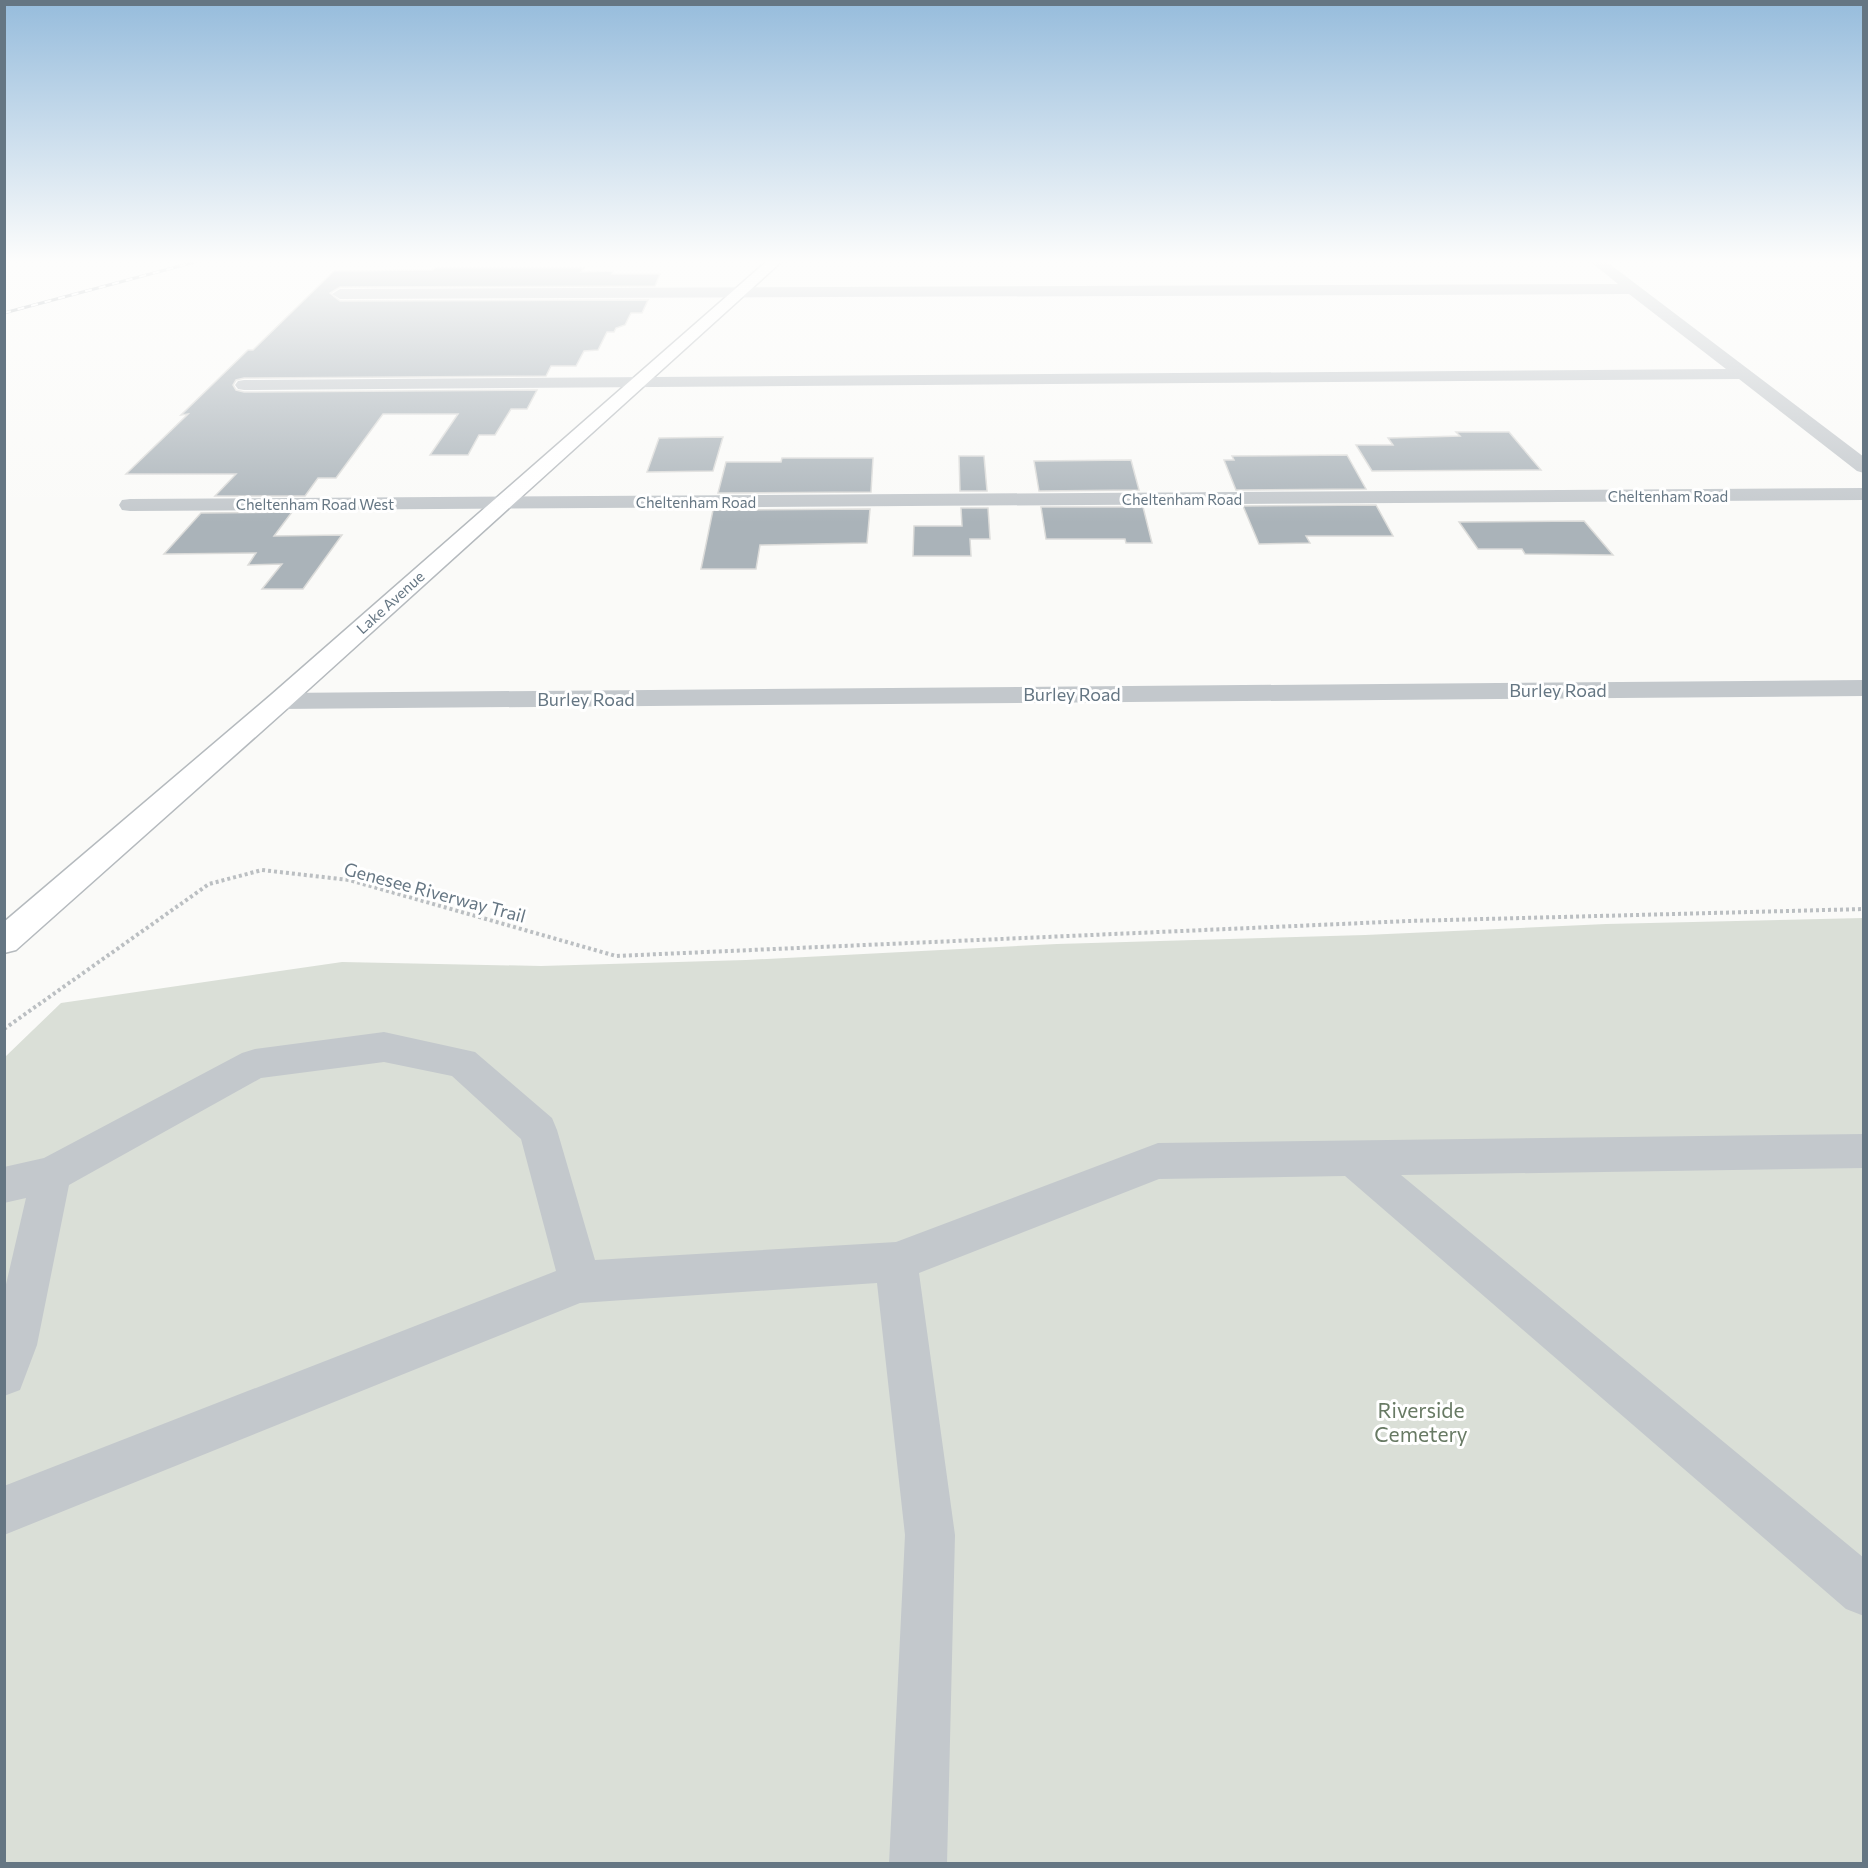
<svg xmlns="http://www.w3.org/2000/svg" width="1868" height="1868" font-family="Commissioner,sans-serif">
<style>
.green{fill:#dadfd7}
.building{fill:#aab3b9;stroke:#dcdcda;stroke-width:1.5}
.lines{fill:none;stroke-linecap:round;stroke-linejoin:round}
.major-casing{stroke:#b5babe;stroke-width:3}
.path{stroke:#bbbfc2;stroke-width:4;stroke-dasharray:3 3;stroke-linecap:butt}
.minor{fill:#c3c8cc;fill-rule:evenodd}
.major{fill:#fff;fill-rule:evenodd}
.rail-casing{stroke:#a2aab0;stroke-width:3}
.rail{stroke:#fff;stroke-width:2;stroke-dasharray:7;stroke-linecap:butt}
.labels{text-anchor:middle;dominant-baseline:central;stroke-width:6;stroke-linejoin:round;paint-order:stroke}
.far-street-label{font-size:15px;fill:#657683;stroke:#fff}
.street-label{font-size:18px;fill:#657683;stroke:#fff}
.near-park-label{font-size:21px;fill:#687a64;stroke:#fff}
</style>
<rect width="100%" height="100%" fill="#fafaf8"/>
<path class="green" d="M1863,918V1863L5,1864V1057L61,1003L342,962L541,966L746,960L1057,944L1365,935L1606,924Z"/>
<path class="building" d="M435,268H584L581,272L613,271L612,274H660L655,286L340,287L330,293L340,301L648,300L642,313H631L625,325L616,328L614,332H607L598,350L584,351L576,366H551L546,376L244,378L236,380L233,385L236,390L244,392L537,390L527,409H511L495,435H479L468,455H430L458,414H383L336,478H318L305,496H215L236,474H126L188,414L181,415L214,383L248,350H253L334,271L432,270Z
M1456,432H1509L1541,470L1372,471L1356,445H1393L1388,438L1460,436Z
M723,437L713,471L647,472L659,438Z
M1347,455L1366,489L1236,490L1224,460H1234L1232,456Z
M959,456H984L987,491H960Z
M782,458H873L871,492L718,493L726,462H781Z
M1131,460L1139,490L1039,491L1034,461Z
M1376,505L1393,536H1306L1310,543L1259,544L1243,506Z
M1041,507H1143L1152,543H1126L1125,539H1046Z
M961,508H988L990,539H970L971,556H913L914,526H962Z
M870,509L867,543L760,545L756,569H701L713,510Z
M292,512L274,536L342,535L303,589H262L282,564L248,565L256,553L164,554L201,513Z
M1584,521L1613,555L1525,554L1522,549H1478L1459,522Z"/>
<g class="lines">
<defs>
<path id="major" d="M766,262H781L289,707L16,950L4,953V922L271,695Z"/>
</defs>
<use href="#major" class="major-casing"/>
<path class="path" d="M4,1029L209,884L262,870L349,880L616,956L1408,921L1864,909"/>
<path class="minor" d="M1591,262H1607L1864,457V473L1857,471L1739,379L244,390L238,389L235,385L238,381L244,380L1726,369L1629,294L340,299L332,294L340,289L1618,284Z
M1864,488V500L130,511L122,510L119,505L122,500L130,499Z
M1864,680V696L280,709L271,707L267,701L271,695L280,693Z
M384,1032L475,1052L552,1118L557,1130L595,1260L896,1242L1158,1143L1864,1134V1168L1401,1175L1864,1558V1616L1846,1609L1345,1176L1159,1179L919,1273L955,1535L947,1864H889L905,1535L877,1283L580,1303L4,1535V1486L556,1271L521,1139L452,1076L384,1062L261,1078L69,1185L37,1345L20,1390L4,1396V1293L26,1198L4,1203V1167L44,1158L242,1053L255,1049Z"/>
<use href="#major" class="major"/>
<defs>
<path id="rail" d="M4,313L195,262"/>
</defs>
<use href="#rail" class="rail-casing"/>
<use href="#rail" class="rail"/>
</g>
<linearGradient id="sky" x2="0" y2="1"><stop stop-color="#96bcdc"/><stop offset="0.5" stop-color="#fdfdfc"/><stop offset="1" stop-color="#fdfdfc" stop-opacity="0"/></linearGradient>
<rect width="1868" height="523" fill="url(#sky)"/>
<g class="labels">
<g class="far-street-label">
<text x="1668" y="496">Cheltenham Road</text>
<text x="1182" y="499">Cheltenham Road</text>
<text x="696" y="502">Cheltenham Road</text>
<text x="315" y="504">Cheltenham Road West</text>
<text transform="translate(390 602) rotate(-42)">Lake Avenue</text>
</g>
<g class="street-label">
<text x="1558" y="690">Burley Road</text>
<text x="1072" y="694">Burley Road</text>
<text x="586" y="699">Burley Road</text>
<text transform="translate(435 892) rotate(15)">Genesee Riverway Trail</text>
</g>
<g class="near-park-label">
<text x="1421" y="1409">Riverside<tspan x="1421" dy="24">Cemetery</tspan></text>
</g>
</g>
<rect width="1868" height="1868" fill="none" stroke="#657683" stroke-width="12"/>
</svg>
